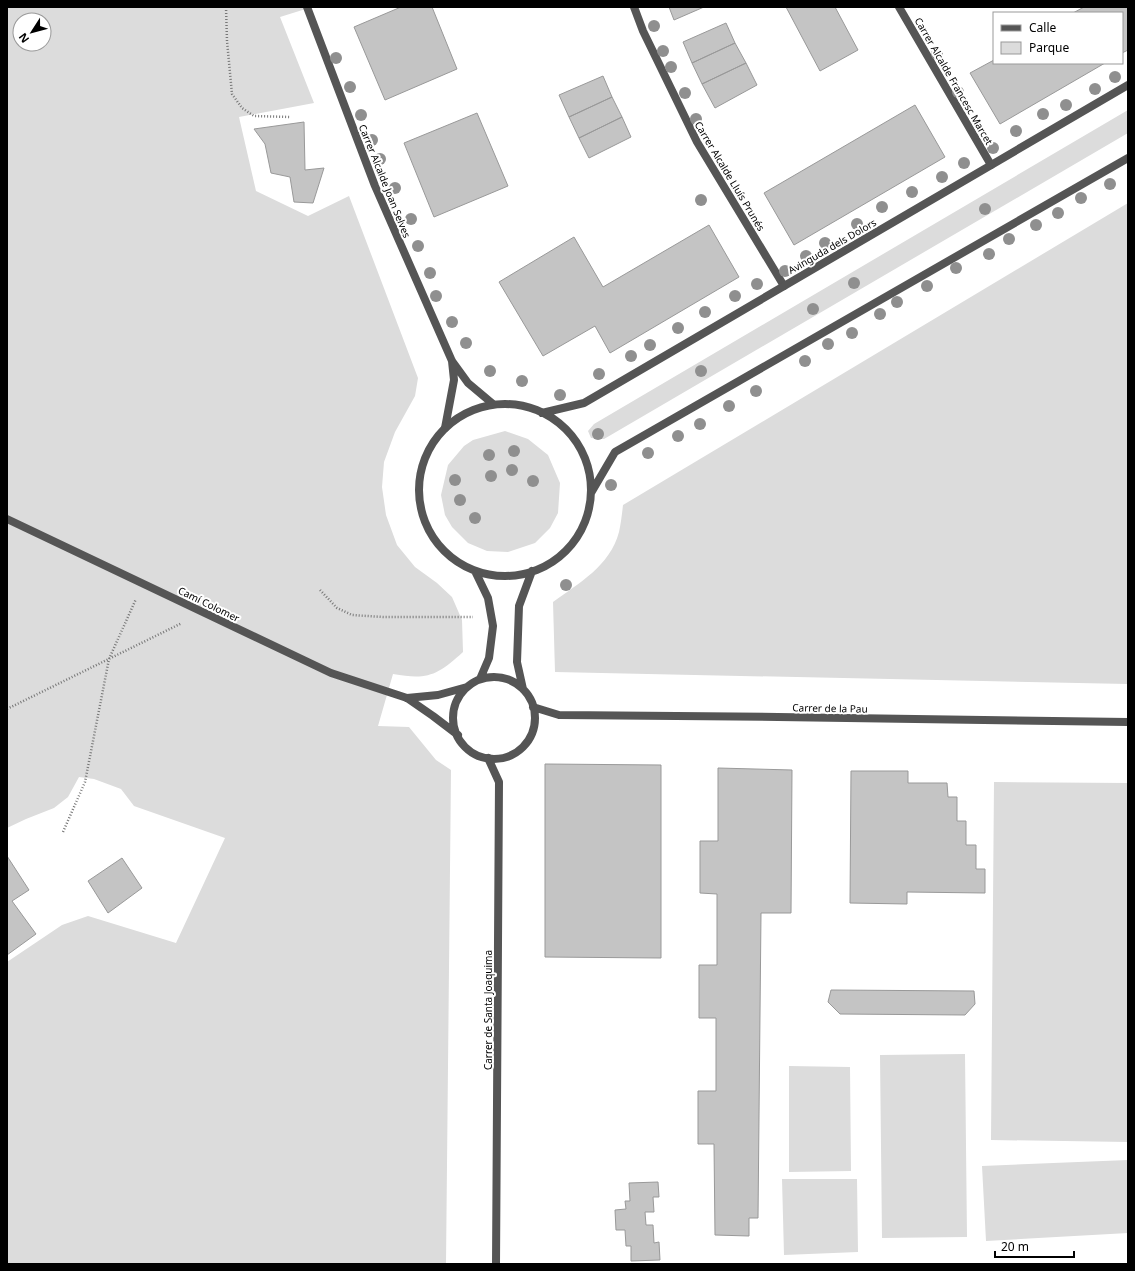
<svg xmlns="http://www.w3.org/2000/svg" width="1135" height="1271" font-family="'Noto Sans',sans-serif">
<style>
.green{fill:#dcdcdc;fill-rule:evenodd}
.building{fill:#c4c4c4;stroke:#999}
.lines{fill:none;stroke-linecap:round;stroke-linejoin:round}
.path{stroke:#777;stroke-width:2.5;stroke-dasharray:1 2;stroke-linecap:butt}
.minor{stroke:#555;stroke-width:8}
.tertiary{stroke:#555;stroke-width:8}
.tree{fill:#8f8f8f}
.labels{text-anchor:middle;dominant-baseline:central;stroke-width:4;stroke-linejoin:round;paint-order:stroke}
.street-label{font-size:10px;fill:#000;stroke:#fff}
</style>
<rect width="100%" height="100%" fill="#fff"/>
<path class="green" d="M7,7H312L280,17L314,103L239,117L256,191L308,216L349,196L418,378L415,396L395,432L384,462L382,487L386,515L397,545L415,567L437,583L452,597L462,620L463,652C437,676 427,680 393,674L378,726L409,727L436,760L451,770L446,1264H7V962L62,925L88,916L176,943L225,838L134,806L121,789L94,779L79,777L68,797L54,808L26,819L7,828ZM20,20H44V44H20Z
M1128,110V133L604,439L591,438L588,431L594,424Z
M1128,203V684L555,672L553,602C579,583 610,566 619,532C621,523 622,514 623,505Z
M505,431L528,439L548,455L560,483L558,513L550,528L535,543L508,552L487,551L468,543L452,527L445,515L441,495L448,465L464,446L473,440Z
M994,782L1128,783V1142L991,1140Z
M965,1054L967,1237L882,1238L880,1055Z
M789,1066L850,1067L851,1171L789,1172Z
M1128,1160V1233L986,1241L982,1166Z
M782,1179H857L858,1252L784,1255Z"/>
<path class="building" d="M401,7H432L457,69L385,100L354,27Z
M669,7H704L674,20Z
M786,7H835L858,50L820,71Z
M1084,7H1128V50L1122,53V13H1073Z
M726,23L735,43L692,63L683,42Z
M735,43L746,63L702,84L692,63Z
M994,60V63H1105L1000,124L970,73Z
M746,63L757,85L715,108L702,84Z
M603,76L612,97L569,117L559,95Z
M612,97L622,117L579,138L569,117Z
M915,105L945,157L794,245L764,193Z
M477,113L508,186L434,217L404,143Z
M622,117L631,137L589,158L579,138Z
M304,122L305,170L324,168L313,203L294,202L290,177L271,173L265,144L254,129Z
M709,225L739,277L610,353L595,326L543,356L499,282L574,237L603,287Z
M545,764L661,765V958L545,957Z
M718,768L792,770L791,913H761L758,1218H749V1236L715,1235L714,1144H698V1091H716V1018H699V965H717V894L700,893V841H718Z
M851,771H908V783H947L948,797H957V821H966V845H976V869H985V893L907,892V904L850,903Z
M7,856L29,890L12,901L36,934L7,955Z
M122,858L142,888L108,913L88,881Z
M831,990L974,991L975,1004L965,1015L840,1014L828,1002Z
M658,1182L659,1197H653L654,1212H645L646,1225H653L654,1243L659,1242L660,1260L631,1261V1246H626L625,1230H616L615,1210L626,1209L625,1201H630L629,1183Z"/>
<g class="lines">
<path class="path" d="M226,7L227,41L232,94L242,108L254,116L290,117
M320,590L337,608L352,615L383,617H473
M7,709L182,623
M63,832L85,782L109,659L136,599"/>
<path class="minor" d="M307,7L375,186L452,361L468,383L493,404
M634,7L643,31L697,142L784,286
M899,7L991,165
M445,428L454,380L452,361
M488,758L499,782L496,1264"/>
<path class="tertiary" d="M419 490a86 86 0 1 1 172 0a86 86 0 1 1-172 0Z
M542,413L584,403L1128,85
M591,493L615,452L1128,158
M7,519L331,673L407,698L433,716L458,735
M475,571L488,598L493,626L489,658L480,679
M453 718a41 41 0 1 1 82 0a41 41 0 1 1-82 0Z
M523,689L517,662L519,606L532,571
M407,698L438,695L467,687
M533,707L559,715L778,717L1128,722"/>
</g>
<g class="tree">
<circle cx="654" cy="26" r="6"/>
<circle cx="663" cy="51" r="6"/>
<circle cx="937" cy="54" r="6"/>
<circle cx="336" cy="58" r="6"/>
<circle cx="671" cy="67" r="6"/>
<circle cx="1115" cy="77" r="6"/>
<circle cx="350" cy="87" r="6"/>
<circle cx="1095" cy="89" r="6"/>
<circle cx="958" cy="92" r="6"/>
<circle cx="685" cy="93" r="6"/>
<circle cx="1066" cy="105" r="6"/>
<circle cx="1043" cy="114" r="6"/>
<circle cx="361" cy="115" r="6"/>
<circle cx="696" cy="119" r="6"/>
<circle cx="1016" cy="131" r="6"/>
<circle cx="372" cy="140" r="6"/>
<circle cx="993" cy="148" r="6"/>
<circle cx="380" cy="159" r="6"/>
<circle cx="964" cy="163" r="6"/>
<circle cx="942" cy="177" r="6"/>
<circle cx="1110" cy="184" r="6"/>
<circle cx="395" cy="188" r="6"/>
<circle cx="912" cy="192" r="6"/>
<circle cx="1081" cy="198" r="6"/>
<circle cx="701" cy="200" r="6"/>
<circle cx="882" cy="207" r="6"/>
<circle cx="985" cy="209" r="6"/>
<circle cx="1058" cy="213" r="6"/>
<circle cx="411" cy="219" r="6"/>
<circle cx="857" cy="224" r="6"/>
<circle cx="1036" cy="225" r="6"/>
<circle cx="1009" cy="239" r="6"/>
<circle cx="825" cy="243" r="6"/>
<circle cx="418" cy="246" r="6"/>
<circle cx="989" cy="254" r="6"/>
<circle cx="806" cy="256" r="6"/>
<circle cx="956" cy="268" r="6"/>
<circle cx="785" cy="271" r="6"/>
<circle cx="430" cy="273" r="6"/>
<circle cx="854" cy="283" r="6"/>
<circle cx="757" cy="284" r="6"/>
<circle cx="927" cy="286" r="6"/>
<circle cx="436" cy="296" r="6"/>
<circle cx="735" cy="296" r="6"/>
<circle cx="897" cy="302" r="6"/>
<circle cx="813" cy="309" r="6"/>
<circle cx="705" cy="312" r="6"/>
<circle cx="880" cy="314" r="6"/>
<circle cx="452" cy="322" r="6"/>
<circle cx="678" cy="328" r="6"/>
<circle cx="852" cy="333" r="6"/>
<circle cx="466" cy="343" r="6"/>
<circle cx="828" cy="344" r="6"/>
<circle cx="650" cy="345" r="6"/>
<circle cx="631" cy="356" r="6"/>
<circle cx="805" cy="361" r="6"/>
<circle cx="490" cy="371" r="6"/>
<circle cx="701" cy="371" r="6"/>
<circle cx="599" cy="374" r="6"/>
<circle cx="522" cy="381" r="6"/>
<circle cx="756" cy="391" r="6"/>
<circle cx="560" cy="395" r="6"/>
<circle cx="729" cy="406" r="6"/>
<circle cx="700" cy="424" r="6"/>
<circle cx="598" cy="434" r="6"/>
<circle cx="678" cy="436" r="6"/>
<circle cx="514" cy="451" r="6"/>
<circle cx="648" cy="453" r="6"/>
<circle cx="489" cy="455" r="6"/>
<circle cx="512" cy="470" r="6"/>
<circle cx="491" cy="476" r="6"/>
<circle cx="455" cy="480" r="6"/>
<circle cx="533" cy="481" r="6"/>
<circle cx="611" cy="485" r="6"/>
<circle cx="460" cy="500" r="6"/>
<circle cx="475" cy="518" r="6"/>
<circle cx="566" cy="585" r="6"/>
</g>
<g class="labels">
<g class="street-label">
<text transform="translate(954 81) rotate(60)">Carrer Alcalde Francesc Marcet</text>
<text transform="translate(730 176) rotate(59)">Carrer Alcalde Lluís Prunés</text>
<text transform="translate(385 181) rotate(68)">Carrer Alcalde Joan Selves</text>
<text transform="translate(832 246) rotate(-30)">Avinguda dels Dolors</text>
<text transform="translate(209 604) rotate(26)">Camí Colomer</text>
<text transform="translate(830 708) rotate(1)">Carrer de la Pau</text>
<text transform="translate(488 1010) rotate(-90)">Carrer de Santa Joaquima</text>
</g>
</g>
<rect width="1135" height="1271" fill="none" stroke="#000000" stroke-width="16"/>
<rect x="993" y="12" width="130" height="52" fill="#ffffff" stroke="#999999"/>
<rect x="1001" y="25" width="20" height="6" fill="#555555" stroke="#999999"/>
<text x="1029" y="32" font-size="12" fill="#000000">Calle</text>
<rect x="1001" y="42" width="20" height="12" fill="#dcdcdc" stroke="#999999"/>
<text x="1029" y="52" font-size="12" fill="#000000">Parque</text>
<g transform="translate(32 32) rotate(234)"><circle r="19" fill="#ffffff" stroke="#999999"/>
<path d="M0-3L7 15L0 10L-7 15Z" fill="#000000"/>
<text y="-6" font-size="11" font-weight="bold" text-anchor="middle" fill="#000000">N</text>
</g>
<path d="M995 1251v6h79v-6" fill="none" stroke="#000000" stroke-width="2"/>
<text x="1001" y="1251" font-size="12" fill="#000000" stroke="#ffffff" stroke-width="3" paint-order="stroke">20 m</text>
</svg>
